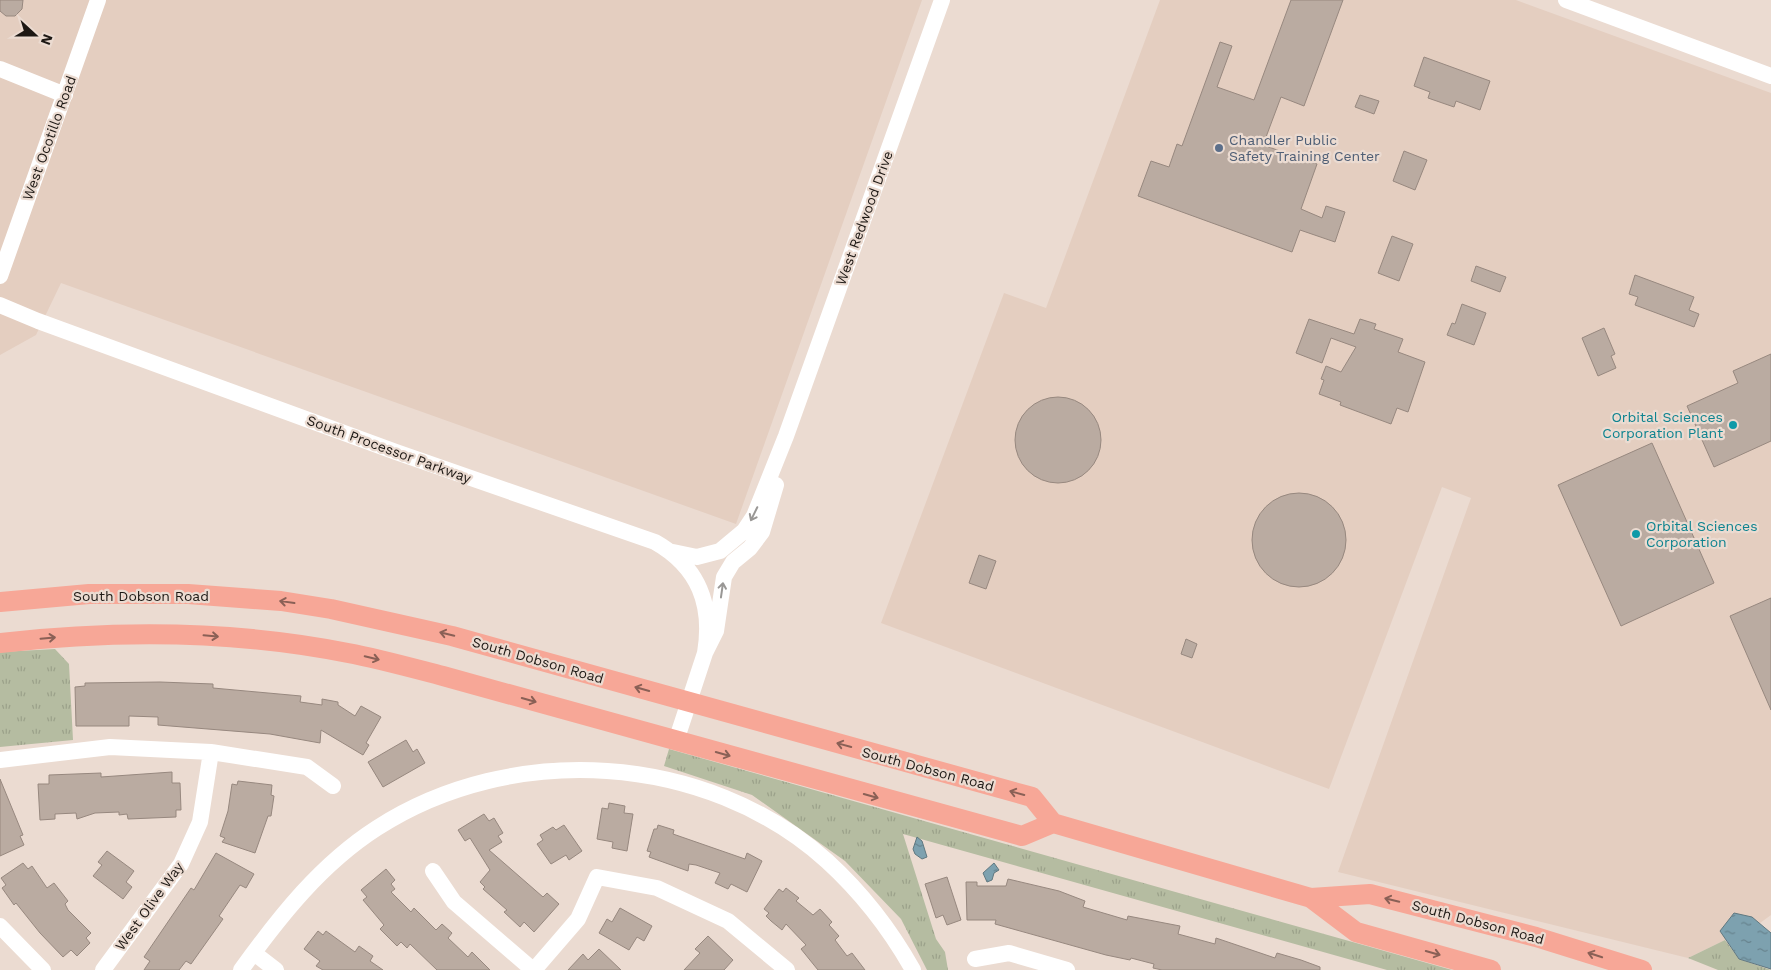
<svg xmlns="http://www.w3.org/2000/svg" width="1771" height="970" font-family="'Work Sans',sans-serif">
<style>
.built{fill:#e4cec0}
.grass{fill:url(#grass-tufts)}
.water{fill:url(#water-ripples);stroke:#607880}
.building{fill:#baaba1;stroke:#97887f}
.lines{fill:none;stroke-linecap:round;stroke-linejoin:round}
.minor{stroke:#fff;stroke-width:16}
.major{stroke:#f7a797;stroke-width:20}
.oneway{stroke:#999795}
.oneway2{stroke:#8a6056}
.service-dot{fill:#5c6f8a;stroke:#ebdbd1;stroke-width:2}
.culture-dot{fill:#0f9aa8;stroke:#ebdbd1;stroke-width:2}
.labels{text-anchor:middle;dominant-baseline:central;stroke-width:4.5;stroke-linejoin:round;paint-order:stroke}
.street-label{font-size:14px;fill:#1d1814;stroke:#ebdbd1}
.service-label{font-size:14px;fill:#4e5e75;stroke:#ebdbd1;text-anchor:start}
.culture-label{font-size:14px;fill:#0d838f;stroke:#ebdbd1;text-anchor:end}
</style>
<defs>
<pattern id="grass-tufts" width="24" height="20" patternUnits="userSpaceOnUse" patternTransform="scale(1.25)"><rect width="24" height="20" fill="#b5bca1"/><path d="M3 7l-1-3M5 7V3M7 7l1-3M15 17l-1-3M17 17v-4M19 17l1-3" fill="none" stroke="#9ba18a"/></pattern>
<pattern id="water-ripples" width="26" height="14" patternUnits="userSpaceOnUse" patternTransform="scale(1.25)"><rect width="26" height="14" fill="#7da1af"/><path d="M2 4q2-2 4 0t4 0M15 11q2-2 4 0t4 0" fill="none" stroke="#66828d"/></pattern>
</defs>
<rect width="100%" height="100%" fill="#ebdbd1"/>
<path class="built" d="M0,0H922L736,524L61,283L36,335L0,355Z
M1160,0H1516L1771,93V915L1760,923L1688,958L1338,872L1471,498L1442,487L1329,789L881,623L1004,293L1046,308Z"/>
<path class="grass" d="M55,649L69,664L73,740L0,747V652Z
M669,749L1452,970H1387L903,834L936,939L945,952L948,970H927L901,919L845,861L752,795L664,766Z
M1725,940L1739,959L1771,970H1718L1688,958Z"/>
<path class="water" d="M917,837L922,841L927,857L922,859L915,854L913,849Z
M994,863L999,870L994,873L992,880L987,882L983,873Z
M1734,913L1752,917L1771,933V969L1739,959L1720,931Z"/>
<path class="building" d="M0,0H23L22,9L15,16H6L0,11Z
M1291,0H1343L1304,106L1281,97L1263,145L1317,164L1301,209L1322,218L1326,206L1345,212L1335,242L1300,230L1292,252L1138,196L1151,161L1169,167L1177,144L1182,146L1220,42L1232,46L1217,87L1254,100Z
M1424,57L1490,81L1480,110L1456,101L1454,107L1428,98L1430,92L1414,86Z
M1360,95L1379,101L1374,114L1355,107Z
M1404,151L1427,160L1415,190L1393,181Z
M1392,236L1413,244L1399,281L1378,273Z
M1476,266L1506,277L1500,292L1471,281Z
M1635,275L1694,297L1689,310L1699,314L1694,327L1635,305L1638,297L1629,294Z
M1462,304L1486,313L1474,345L1447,335L1452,323L1455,324Z
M1309,319L1354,334L1360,319L1376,324L1374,329L1403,339L1398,352L1425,362L1408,412L1397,408L1391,424L1340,405L1341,402L1319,394L1324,380L1321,379L1326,366L1341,372L1356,347L1331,338L1322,363L1296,353Z
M1604,328L1615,354L1611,356L1616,368L1598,376L1582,338Z
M1771,354V441L1714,467L1687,406L1738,383L1733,371Z
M1015 440a43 43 0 1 1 86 0a43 43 0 1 1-86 0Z
M1652,443L1714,583L1621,626L1558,485Z
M1252 540a47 47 0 1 1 94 0a47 47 0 1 1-94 0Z
M979,555L996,561L986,589L969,583Z
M1771,598V710L1730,616Z
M1186,639L1197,644L1192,658L1181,654Z
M160,682L213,684V688L301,696L300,702L322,705V699L338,702V705L355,716L361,706L381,717L366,743L369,745L363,755L321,730L320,743L270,734L158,725V717L129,716V726H76L75,687L85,686V683Z
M406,740L413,752L417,749L425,763L383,787L368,762Z
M172,772V783H180L181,810H176V817L128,819L127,814L119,815V812L95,813L77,819L76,813L55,814V819L40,820L38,784H49V775L101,773V777Z
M0,779L23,835L20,836L24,845L0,856Z
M238,781L272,785L271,795L274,796L271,816H268L255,853L222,842L225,838L220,836L228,811L232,784L237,785Z
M609,803L625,806L624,813L633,814L627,851L612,848L613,842L597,839L602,808L608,809Z
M484,814L489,821L494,818L503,833L498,836L502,842L489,850L543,897L547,893L559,904L534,932L524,922L520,927L504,912L507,910L483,889L485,887L480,882L490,870L470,838L465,841L458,830Z
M564,825L582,851L569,860L566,855L551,864L537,844L543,840L540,835L553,827L556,830Z
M658,825L674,830L673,834L745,859L747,853L762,861L747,892L731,884L728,889L715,883L720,873L696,865L689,864L688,871L649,857L651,852L647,851L654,829H657Z
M107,851L134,871L126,882L132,887L123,899L93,876L102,865L98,862Z
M216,853L254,874L246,888L240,885L219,916L223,919L191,964L186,961L179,970H144L150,961L144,957L191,888L194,890Z
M23,863L28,869L32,866L47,888L54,883L68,901L65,904L68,910L91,933L86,938L90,943L77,956L71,950L63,957L40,933L16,903L14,905L2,888L6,885L1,878Z
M386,869L395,880L391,884L395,889L391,892L411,912L414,908L436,930L442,924L452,933L448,938L468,957L472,952L490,970H437L410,944L407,948L401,942L397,946L380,929L384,925L363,900L367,897L361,890Z
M947,877L961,920L947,925L943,915L936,918L925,884Z
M1008,879L1059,891L1085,901L1083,907L1127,920L1128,916L1180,926L1178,934L1215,944L1216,938L1275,958L1277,953L1301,960L1320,967V970H1162L1153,968L1154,964L1131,958L1130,960L1106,955L995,924L996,920H967L966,882H977V886H1006Z
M786,888L799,898L796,901L813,915L820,909L832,922L829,925L839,936L835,940L847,956L852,953L865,970H818L801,949L806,945L786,924L782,930L771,921L766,916L769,913L764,909L779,889L783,892Z
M620,908L652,926L644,941L637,937L629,950L599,933L607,919L612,922Z
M318,931L323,935L326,931L355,952L359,946L373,956L370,961L383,970H323L316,966L320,961L304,949Z
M708,936L733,960L724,970H684L700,953L695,949Z
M599,949L621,970H568L583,954L588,960Z"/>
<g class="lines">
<path class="minor" d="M1566,0L1771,76
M0,69L65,95
M0,276L98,0
M0,305L38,321L396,452L655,542C699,567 713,605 705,653
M673,552L697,557L720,551L744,531L754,516L786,436L942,0
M676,741L705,653L716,631L724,577L733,562L750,548L762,532L776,485
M0,760L110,747L211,752L307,767L333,786
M433,871L454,902L533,970
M0,926L43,970
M254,953L276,970
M975,959L1009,953L1067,970
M103,970L181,864L200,822L211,752
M241,970C280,916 321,864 377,828C512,741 706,752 827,861C862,893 890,929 913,970
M534,970L578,919L597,877L657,888L728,921L787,970"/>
<path class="major" d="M0,602L89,594H188L281,601L331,609L452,636L1032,797L1053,823L1311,898L1356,932L1491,970
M0,643C116,630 233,630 348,653C380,659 412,668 443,676L1022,836L1053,823
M1311,898L1370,894L1536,937L1642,970"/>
</g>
<defs><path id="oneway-shaft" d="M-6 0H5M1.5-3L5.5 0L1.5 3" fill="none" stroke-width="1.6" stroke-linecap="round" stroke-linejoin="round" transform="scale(1.25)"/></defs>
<g class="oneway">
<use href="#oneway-shaft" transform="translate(754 514) rotate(116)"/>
<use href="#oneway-shaft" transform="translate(722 590) rotate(-82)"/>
</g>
<g class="oneway2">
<use href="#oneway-shaft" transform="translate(287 602) rotate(-172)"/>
<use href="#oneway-shaft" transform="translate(447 634) rotate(-166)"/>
<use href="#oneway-shaft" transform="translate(211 636) rotate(5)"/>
<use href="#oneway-shaft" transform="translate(48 638) rotate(-5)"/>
<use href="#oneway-shaft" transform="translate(372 658) rotate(13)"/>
<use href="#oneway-shaft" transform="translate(642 689) rotate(-164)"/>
<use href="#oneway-shaft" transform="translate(529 700) rotate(16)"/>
<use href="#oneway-shaft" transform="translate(844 745) rotate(-165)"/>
<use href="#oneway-shaft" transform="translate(723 754) rotate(16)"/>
<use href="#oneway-shaft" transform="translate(1017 793) rotate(-165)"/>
<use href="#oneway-shaft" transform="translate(871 796) rotate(16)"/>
<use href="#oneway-shaft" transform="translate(1392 900) rotate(-166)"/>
<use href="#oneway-shaft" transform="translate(1433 953) rotate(16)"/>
<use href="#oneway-shaft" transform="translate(1595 955) rotate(-162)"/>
</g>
<circle class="service-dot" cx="1219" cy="148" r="5"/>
<g class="culture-dot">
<circle cx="1733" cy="425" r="5"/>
<circle cx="1636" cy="534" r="5"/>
</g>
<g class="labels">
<g class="street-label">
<text transform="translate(49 138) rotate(-70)">West Ocotillo Road</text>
<text transform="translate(864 218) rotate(-70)">West Redwood Drive</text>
<text transform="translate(389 449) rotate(20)">South Processor Parkway</text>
<text x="141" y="596">South Dobson Road</text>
<text transform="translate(538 660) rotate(16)">South Dobson Road</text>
<text transform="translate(928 769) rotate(15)">South Dobson Road</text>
<text transform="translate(149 906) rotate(-54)">West Olive Way</text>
<text transform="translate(1478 922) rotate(15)">South Dobson Road</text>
</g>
<g class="service-label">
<text x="1229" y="140">Chandler Public<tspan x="1229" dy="16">Safety Training Center</tspan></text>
</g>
<g class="culture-label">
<text x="1723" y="417">Orbital Sciences<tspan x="1723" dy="16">Corporation Plant</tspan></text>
<text x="1646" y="526" text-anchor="start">Orbital Sciences<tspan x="1646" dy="16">Corporation</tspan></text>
</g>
</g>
<g transform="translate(35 35) rotate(111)" stroke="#ebdbd1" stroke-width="4" paint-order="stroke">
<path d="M0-4L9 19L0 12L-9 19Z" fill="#1d1814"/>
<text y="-8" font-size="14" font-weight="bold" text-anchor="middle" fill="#1d1814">N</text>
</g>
</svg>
